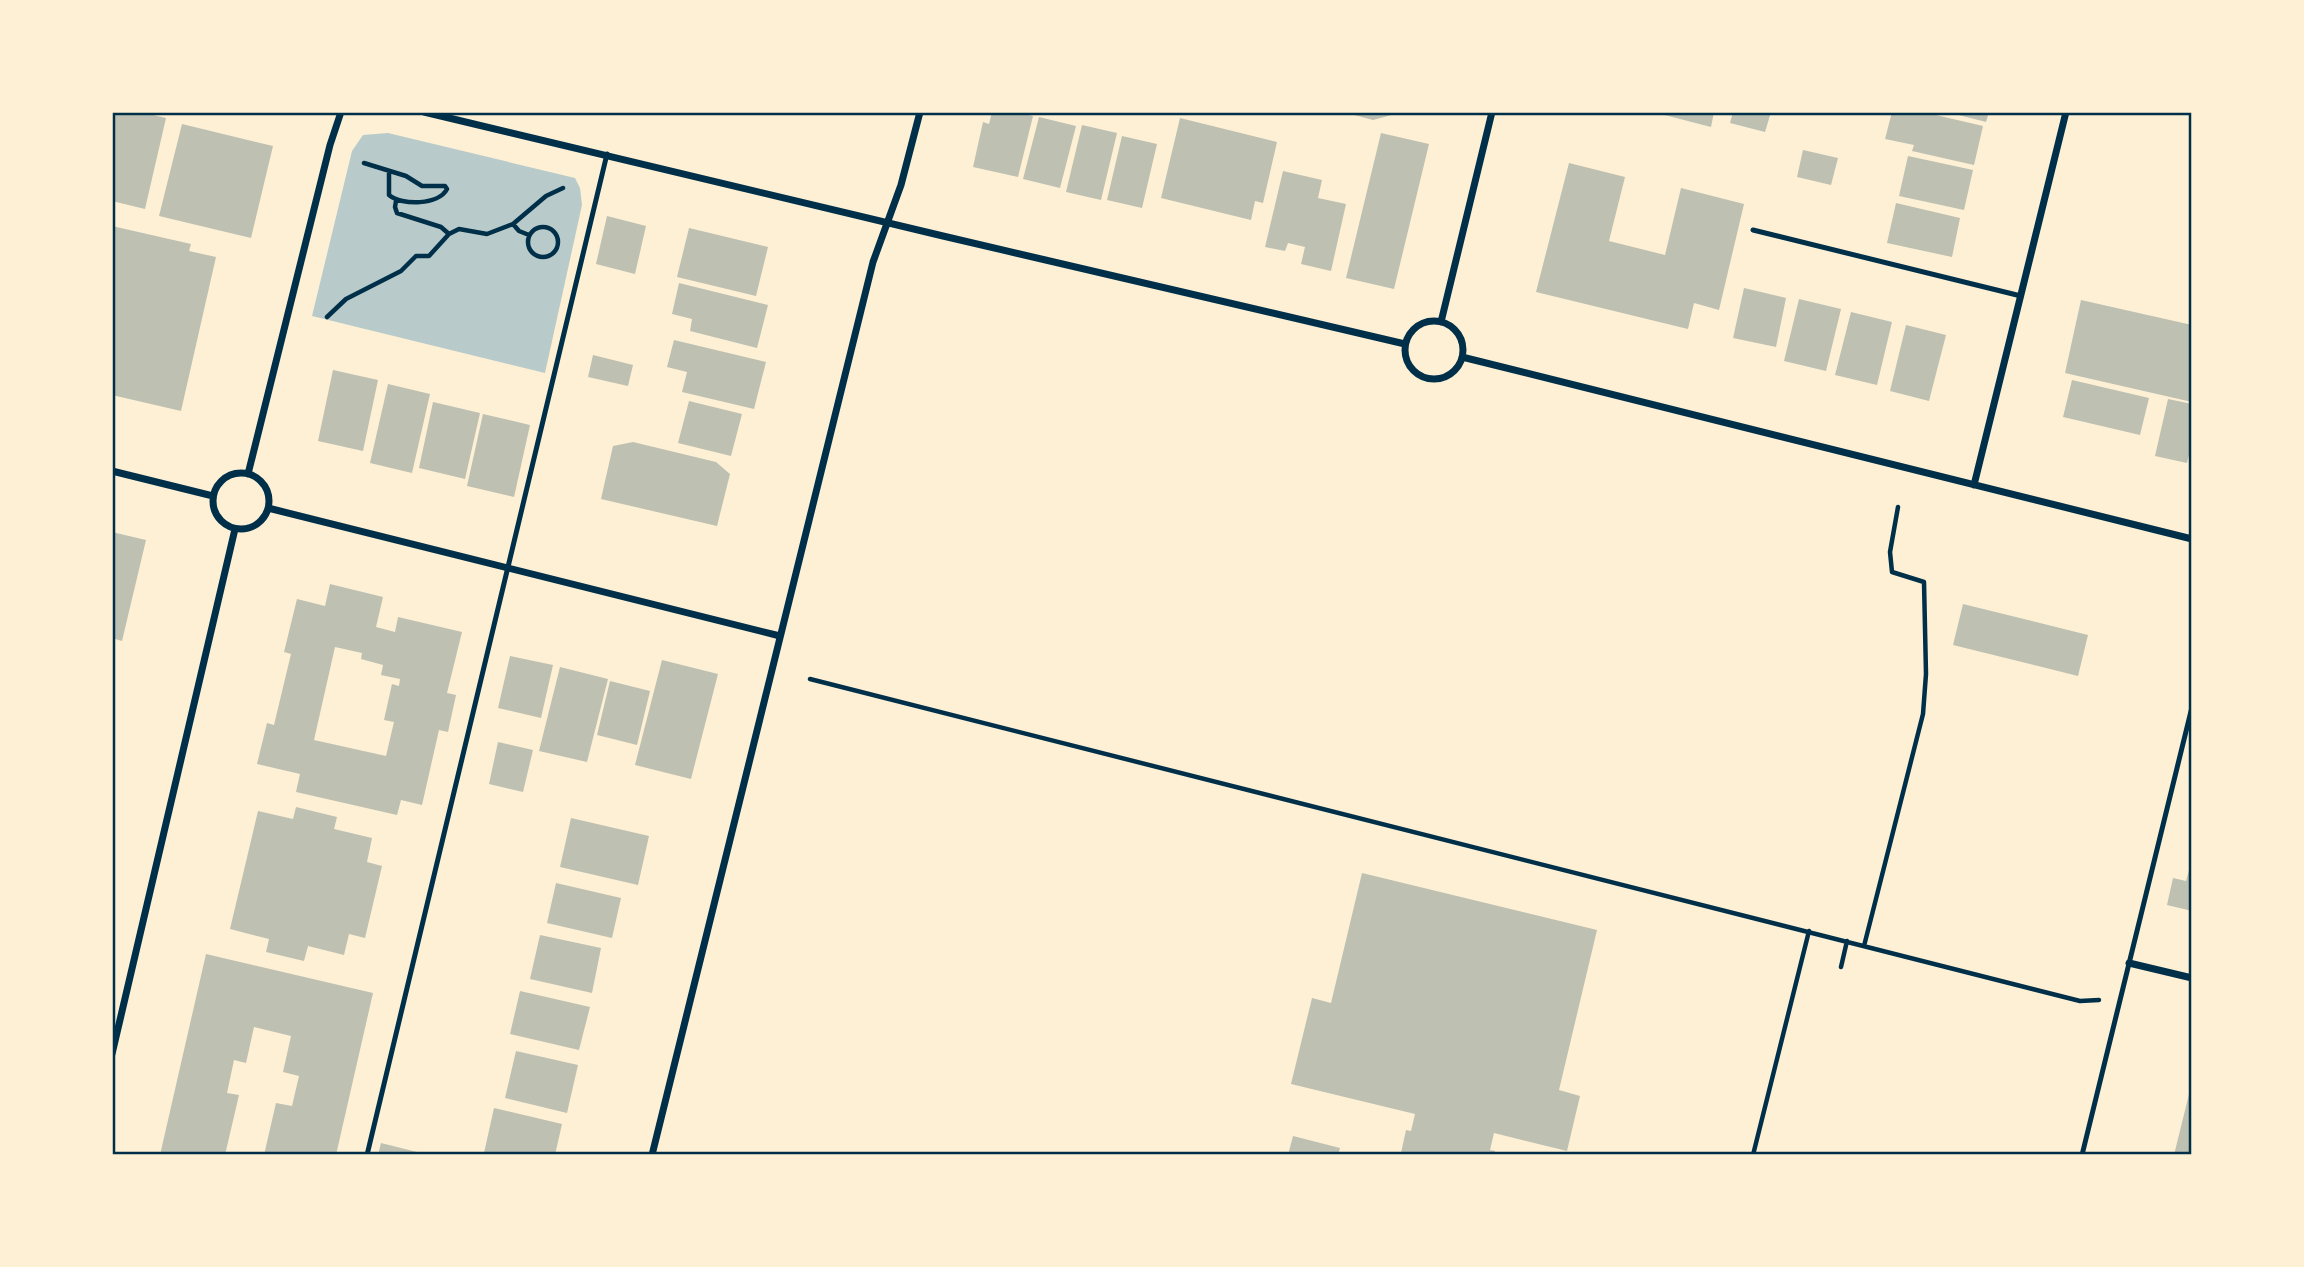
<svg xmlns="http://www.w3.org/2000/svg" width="2304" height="1267" font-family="Barlow,sans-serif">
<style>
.green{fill:#b9caca}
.building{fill:#bec0b2;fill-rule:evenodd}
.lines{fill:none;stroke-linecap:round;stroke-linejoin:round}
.path{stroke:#003049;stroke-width:4.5}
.service{stroke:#003049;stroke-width:5}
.minor{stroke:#003049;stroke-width:7}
.neatline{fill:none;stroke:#003049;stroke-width:2.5}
</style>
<rect width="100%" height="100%" fill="#fdf0d5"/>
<path class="green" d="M388,133L575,178L580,188L582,205L545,373L312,316L352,151L363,135Z"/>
<path class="building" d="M112,112H140L166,118L145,209L112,201Z
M992,112H1016L1033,116L1018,177L973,167L983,122L989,124Z
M1343,112H1399V113L1373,120Z
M1653,112H1714L1711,127Z
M1733,112H1771L1765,132L1730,123Z
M1892,112L1919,115L1920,112H1923L1983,126L1974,165L1912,151L1914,145L1885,139Z
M1947,112H1989L1986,122Z
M1039,117L1076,126L1060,188L1023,179Z
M1180,118L1277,142L1263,203L1255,201L1251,220L1161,198Z
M182,124L273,146L251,238L159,216Z
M1082,125L1117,133L1101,200L1066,192Z
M1381,133L1429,144L1394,289L1346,278Z
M1122,136L1157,144L1142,208L1107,200Z
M1803,150L1838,158L1831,185L1797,177Z
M1908,156L1973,170L1964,210L1899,196Z
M1569,163L1625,177L1609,241L1665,255L1681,188L1744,204L1719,310L1694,303L1688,329L1536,292Z
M1283,171L1322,180L1318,198L1346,204L1331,271L1301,264L1305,247L1288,243L1285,251L1265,247Z
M1896,203L1960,218L1952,257L1887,243Z
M607,216L646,226L635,274L596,264Z
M112,226L191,244L189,251L216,257L181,411L112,395Z
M689,228L768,247L756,296L677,277Z
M679,283L768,305L757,348L690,331L692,319L672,314Z
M1744,288L1786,298L1776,347L1733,338Z
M1799,299L1841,309L1826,371L1784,361Z
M2081,300L2192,325V402L2065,373Z
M1851,312L1892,322L1877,385L1835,375Z
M1906,325L1946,335L1929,401L1890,391Z
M674,340L766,362L754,409L682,392L687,372L667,367Z
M593,355L633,365L628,386L588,377Z
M333,370L378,380L363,451L318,441Z
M2072,380L2149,398L2140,435L2063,417Z
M388,384L430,394L412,473L370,463Z
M2168,399L2192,404V442L2187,463L2155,456Z
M689,401L742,414L731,456L678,443Z
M433,402L480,413L465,479L419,468Z
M483,414L530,425L514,497L467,486Z
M633,442L716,462L730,474L717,526L601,499L613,446Z
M112,532L146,540L122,641L112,638Z
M330,584L383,597L376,627L395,632L398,617L462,632L447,693L456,695L448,732L439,730L422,805L401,800L397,815L296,792L300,774L257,764L267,723L274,725L291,654L284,652L297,599L325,606ZM335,647L362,653L361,659L383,665L381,675L400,679L399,686L392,684L384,720L394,722L386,756L314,740Z
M1963,604L2088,635L2078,676L1953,645Z
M510,656L553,665L541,718L498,708Z
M662,660L718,674L691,779L635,765Z
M560,667L608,679L587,762L539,751Z
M610,681L650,691L637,745L597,735Z
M498,742L533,750L523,792L489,784Z
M296,807L337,817L334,829L372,838L367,862L382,866L365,938L349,934L344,955L308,946L304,961L266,952L269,939L230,929L258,811L293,819Z
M571,818L649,836L638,885L560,867Z
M2191,863L2192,911L2167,905L2173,878L2186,881Z
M1362,873L1597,930L1559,1090L1580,1096L1567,1151L1494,1133L1490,1150L1495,1151V1155H1406L1401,1153L1406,1130L1411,1131L1415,1114L1291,1084L1312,998L1331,1003Z
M556,883L621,898L612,938L547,923Z
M540,935L601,948L592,993L530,979Z
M206,954L373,993L336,1155H264L276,1103L292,1106L299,1076L283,1072L291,1036L254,1027L246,1063L234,1060L227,1093L239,1095L225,1155H160Z
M520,991L590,1007L579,1050L510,1034Z
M516,1051L578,1065L567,1113L505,1098Z
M2191,1086L2192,1155H2174Z
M494,1108L562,1124L555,1155H493L484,1153Z
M1293,1136L1340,1148L1338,1155H1288Z
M381,1143L425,1154V1155H378Z"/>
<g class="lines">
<path class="path" d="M364,163L406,176L422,186H445L447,189C439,205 402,206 389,195V171
M396,201L395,207L397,213L441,227L449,234
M513,224L519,231L529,235
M528 242a15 15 0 1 1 30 0a15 15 0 1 1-30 0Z
M327,317L346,299L401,271L416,256H429L449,234L459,229L487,234L513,224L546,196L563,188
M810,679L2080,1001L2099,1000
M1864,946L1923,714L1926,674L1924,582L1892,572L1890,552L1898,507
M1841,967L1847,941
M1753,1155L1809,931"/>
<path class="service" d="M1753,230L2021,296
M367,1155L607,154
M2082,1155L2192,707"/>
<path class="minor" d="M424,112L943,236L1405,344
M1405 350a29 29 0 1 1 58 0a29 29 0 1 1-58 0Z
M1441,322L1492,112
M1462,357L2192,539
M112,471L213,496
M213 501a28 28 0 1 1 56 0a28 28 0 1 1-56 0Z
M248,474L330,145L341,112
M1974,485L2066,112
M268,508L780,636
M2129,963L2192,978
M112,1054L235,529
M652,1155L873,262L901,185L920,112"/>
</g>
<rect width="2304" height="1267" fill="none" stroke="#fdf0d5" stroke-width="228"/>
<rect x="114" y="114" width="2076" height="1039" class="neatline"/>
</svg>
